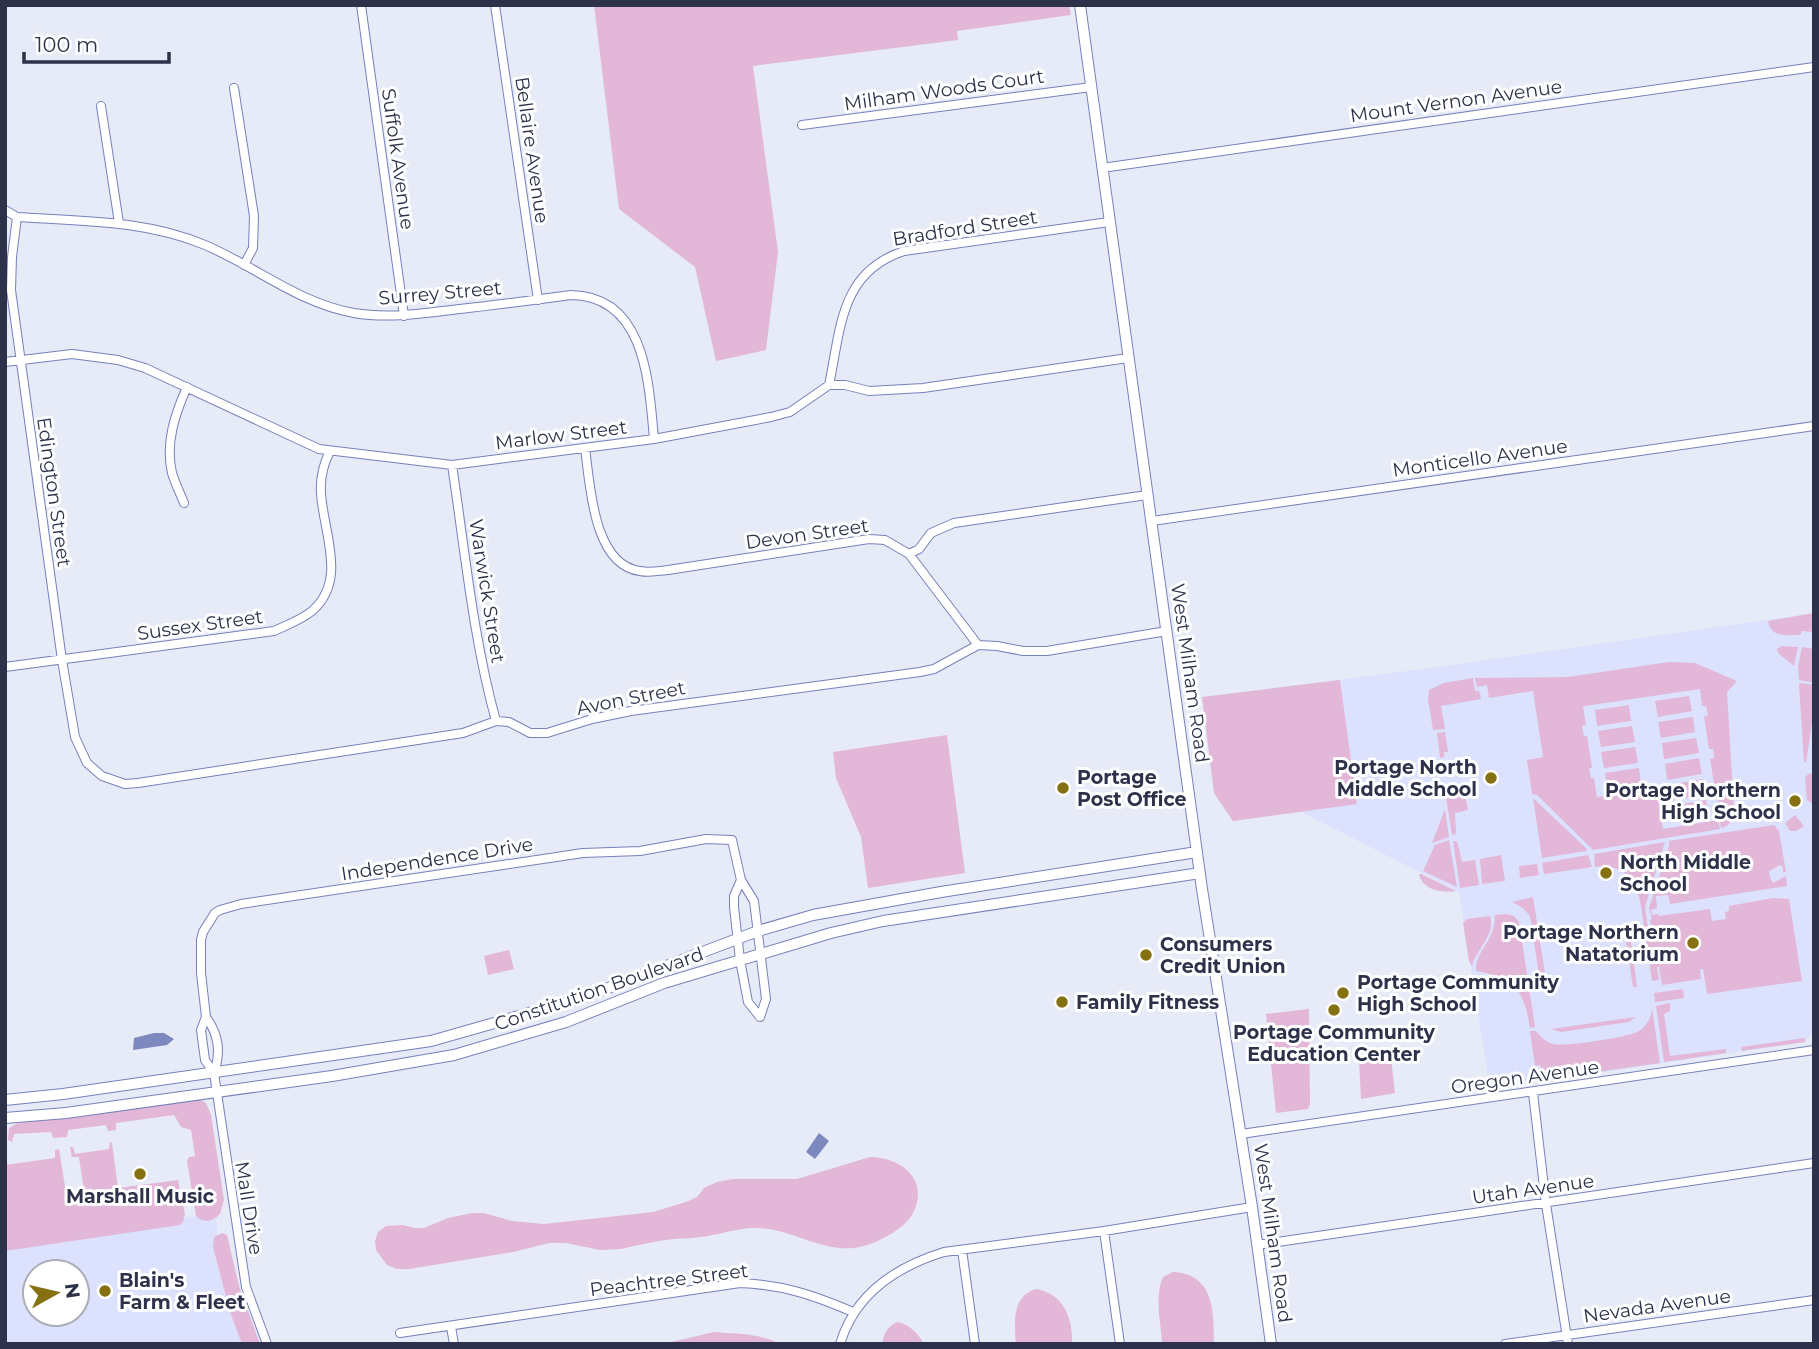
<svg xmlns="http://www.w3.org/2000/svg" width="1819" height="1349" font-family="Montserrat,sans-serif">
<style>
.built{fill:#dce2fe;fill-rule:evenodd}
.green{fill:#e2b7d7}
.water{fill:#7d88be}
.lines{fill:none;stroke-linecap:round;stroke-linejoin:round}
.street-casing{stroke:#7681ba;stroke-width:10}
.secondary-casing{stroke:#7681ba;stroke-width:12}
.street{stroke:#fff;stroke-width:8}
.secondary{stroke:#fff;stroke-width:10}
.poi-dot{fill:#867112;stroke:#fff;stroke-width:2.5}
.labels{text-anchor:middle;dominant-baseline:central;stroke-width:6;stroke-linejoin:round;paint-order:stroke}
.street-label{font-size:19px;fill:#2d324a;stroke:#fff}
.poi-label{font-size:19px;font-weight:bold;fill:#2d324a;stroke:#fff;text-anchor:start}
</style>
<rect width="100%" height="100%" fill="#e7eaf7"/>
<path class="built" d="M1814,613V1031L1805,1042L1490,1089L1459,892L1299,811L1233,821L1214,793L1202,697L1431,668Z
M216,1213L219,1256L247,1344H5V1245ZM35,1272H77V1314H35Z"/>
<path class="green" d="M594,5H1069L1071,15L957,31L958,40L753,66L778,252L766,350L716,361L695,267L619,209Z
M1814,613V632L1802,631L1800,635C1786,635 1771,638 1768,621Z
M1781,646L1798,647L1794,666L1778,653L1777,649Z
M1802,647L1814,649V683L1799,680L1798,666Z
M1669,662L1695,663L1737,681L1727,692L1734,810C1734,819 1730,826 1721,828L1717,801L1721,800L1719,790H1715L1710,759L1714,758L1713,749H1709L1704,716H1708L1706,706H1702L1700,689L1585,706L1583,707L1586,725L1582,726L1584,736H1587L1592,767L1589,769L1591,778H1594L1597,797L1649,790L1650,794L1646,795L1647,800H1658L1663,829L1718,820L1720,829L1593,850L1537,795L1532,794L1527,760L1543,757L1533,691L1489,698L1487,685L1477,687L1475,678L1568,677Z
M1473,678L1475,691H1479L1481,699L1441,706L1445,729L1433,730L1428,699L1429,690L1444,683Z
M1340,680L1357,804L1233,821L1214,793L1202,697Z
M1801,683L1814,685V710L1806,763L1804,761L1799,685Z
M1689,696L1692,711L1658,717L1655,701Z
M1629,705L1631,721L1597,726L1595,710Z
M1693,717L1695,732L1661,738L1658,722Z
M1632,726L1635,742L1601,747L1598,731Z
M1445,732L1448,752H1444V757L1440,758L1437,733Z
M947,735L965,873L868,888L861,837L836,778L833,752Z
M1696,738L1699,753L1664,759L1662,743Z
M1635,747L1638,763L1604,768L1601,752Z
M1699,758L1702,774L1667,780L1665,764Z
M1639,768L1641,784L1607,789L1605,773Z
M1814,773V805L1807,800L1805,778L1808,774Z
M1703,779L1705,795L1671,800L1668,785Z
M1465,794L1468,810L1455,813L1456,834L1452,835L1446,797Z
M1533,798L1587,849L1586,851L1542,858Z
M1706,800L1708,816L1674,821L1672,806Z
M1445,809L1449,837L1432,843Z
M1795,815L1804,826L1796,831H1790L1785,823Z
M1774,825L1779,831L1786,872H1783V867L1780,865L1769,871L1770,878L1773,883L1786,876L1787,886L1670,904L1668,895L1656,896L1657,908L1651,910L1652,915L1658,914L1659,916L1710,909L1712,921L1726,919L1725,912L1729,911V906L1773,898L1789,899L1802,981L1707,994L1703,969H1700L1701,979L1662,985L1659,967H1657L1659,980L1652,981L1646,940L1653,938L1650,920L1652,919L1649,908L1669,846V841Z
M1449,840L1457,887L1423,871L1435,845Z
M1453,841H1457L1462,862L1475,860L1479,885L1460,888Z
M1665,842L1645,907L1649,934L1645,935C1641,902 1640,862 1595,867L1594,854Z
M1501,855L1505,881L1482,884L1480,859Z
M1588,855L1592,867L1544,874L1542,863Z
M1537,864L1539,875L1520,878L1519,866Z
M1419,874H1421L1456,891C1442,893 1422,890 1419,874Z
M1533,897L1547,986L1540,982L1530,916L1523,908L1512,902Z
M1506,914L1514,916L1519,922L1535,1027L1530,1028C1524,989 1514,978 1476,971C1475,950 1495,943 1495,915Z
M1490,916C1496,935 1477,948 1472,966L1469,961L1463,923L1467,919Z
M1626,942H1631L1637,987H1633Z
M509,950L514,969L488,975L484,956Z
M1683,989L1684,998L1655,1002L1654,993Z
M1670,1003V1011L1664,1014L1670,1056L1726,1049V1053L1664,1062L1656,1006Z
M1652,1008L1660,1063L1548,1079L1545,1078L1540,1065L1535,1066L1530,1031H1536C1541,1037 1546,1042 1553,1044C1563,1047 1631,1037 1639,1031C1647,1026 1651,1018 1652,1008Z
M1309,1009L1310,1104L1308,1109L1276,1113L1266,1014Z
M1636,1017L1629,1022L1561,1032L1551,1029Z
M1805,1038V1042L1747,1050L1742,1051L1741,1047Z
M1380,1049H1390L1395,1093L1361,1099L1359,1061L1369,1052Z
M198,1099L206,1103L211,1115L224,1200L220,1214C213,1221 204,1224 196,1216L187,1161L189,1157L195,1156L191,1130L181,1127L174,1115L116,1123V1130L108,1131L106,1125L68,1130L67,1137L53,1138L51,1132L14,1134L12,1142L8,1140L9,1128L18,1123Z
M110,1142L112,1143L118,1188L178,1180L185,1214L183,1222L180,1225L5,1251V1165L55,1158V1150L59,1149L66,1193L84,1191L79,1157H72L70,1147H73L75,1154L109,1149Z
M870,1157C899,1157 929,1178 914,1211C907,1227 883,1240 867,1245C829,1258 796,1229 758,1228C739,1227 719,1235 700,1237C691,1239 682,1238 673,1239C656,1241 638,1245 621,1249L600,1250L566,1243H549L513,1252L409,1269H397L387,1265L376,1250L375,1241L378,1232L386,1226L403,1225L414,1228H424L448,1218L472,1213H484L512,1221L544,1224L653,1212L686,1202L697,1197L704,1188L717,1182L733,1179H797Z
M222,1233L227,1235L239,1286L260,1344H242L230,1312L213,1247L214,1237Z
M1173,1272C1214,1274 1214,1311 1214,1344H1162C1161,1320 1154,1299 1163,1277Z
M1036,1289C1064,1294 1073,1318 1072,1344H1016C1014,1322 1012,1296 1036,1289Z
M897,1322C909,1324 918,1333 924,1344H882C884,1333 887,1327 897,1322Z
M714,1332C736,1334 760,1333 780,1344H663Z"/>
<path class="water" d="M154,1033H164L174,1039L167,1045L133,1050L134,1038Z
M819,1133L829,1141L815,1159L806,1152Z"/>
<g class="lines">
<defs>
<path id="street" d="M361,5L404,316
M495,5L538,300
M234,88L254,216L253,248L244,265
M101,106L119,223
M802,125L1091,87
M1102,168L1814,67
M5,210L17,217L12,257L11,290L62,660L75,737L87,763L102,776L125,784L138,783L463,733L496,721L509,722L530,733H547L592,719L631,711L920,672L934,669L978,645L997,646L1023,651H1047L1167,631
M17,217C80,221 146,220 205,245C255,266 300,304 354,313C390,319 425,313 460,309C497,305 534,300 571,295C646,296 649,384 654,439
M5,362L72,354L118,360L145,368L319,449L452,465L654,439L771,417L790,412L829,385H845L869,391L923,388L1128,358
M829,385C841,328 840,272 904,251L1109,222
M585,448C590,484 593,565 640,571C649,573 659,571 668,570L869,539L885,540L909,554L919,549L931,533L954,523L1147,495
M452,465C465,551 473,638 496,721
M184,503C180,493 175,483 172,473C165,443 175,414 187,387
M1152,521L1814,426
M909,554L978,645
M5,667L274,631C287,625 301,620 312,611C348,580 323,532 321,493C320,479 324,463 330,451
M741,880L734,896V907L740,960L748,1002L760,1017
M206,1017C219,1035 221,1052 214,1073
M1533,1093L1546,1204L1568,1344
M1241,1134L1814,1050
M1104,1231L1120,1344
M1257,1245L1814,1163
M962,1250L975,1344
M451,1327L454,1344
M400,1333L740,1283C784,1285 813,1295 853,1312
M267,1344L246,1287L214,1073L205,1060L201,1030L206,1017L201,973V940L203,932L215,913L220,910L241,904L583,853L640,851L706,839L732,840L741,880L754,901L766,999L760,1017
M840,1344C855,1294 895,1267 944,1252L1104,1231L1252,1207
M1505,1344L1814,1300"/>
<path id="secondary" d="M1080,5L1202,889L1252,1207L1271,1344
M5,1100L63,1094L431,1041L582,998L758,931L813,915L941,892L1197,852
M5,1118L66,1113L332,1076L454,1055L566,1022L664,983L831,933L883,921L1200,873"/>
</defs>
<use href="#street" class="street-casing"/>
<use href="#secondary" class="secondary-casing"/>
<use href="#street" class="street"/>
<use href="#secondary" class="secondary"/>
</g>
<g class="poi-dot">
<circle cx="1491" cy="778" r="7"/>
<circle cx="1063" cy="788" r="7"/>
<circle cx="1795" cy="801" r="7"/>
<circle cx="1606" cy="873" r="7"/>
<circle cx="1693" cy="943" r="7"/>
<circle cx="1146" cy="955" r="7"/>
<circle cx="1343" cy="993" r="7"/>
<circle cx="1062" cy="1002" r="7"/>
<circle cx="1334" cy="1010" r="7"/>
<circle cx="140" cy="1174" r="7"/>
<circle cx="105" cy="1291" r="7"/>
</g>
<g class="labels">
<g class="street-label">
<text transform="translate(944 90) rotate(-8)">Milham Woods Court</text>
<text transform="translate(1456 101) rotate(-8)">Mount Vernon Avenue</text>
<text transform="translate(532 150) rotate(82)">Bellaire Avenue</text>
<text transform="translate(398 159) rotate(82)">Suffolk Avenue</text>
<text transform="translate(965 228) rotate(-9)">Bradford Street</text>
<text transform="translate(440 293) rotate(-5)">Surrey Street</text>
<text transform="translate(561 435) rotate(-7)">Marlow Street</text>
<text transform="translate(1480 458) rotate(-8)">Monticello Avenue</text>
<text transform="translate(54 492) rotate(82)">Edington Street</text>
<text transform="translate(807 534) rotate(-8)">Devon Street</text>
<text transform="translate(487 591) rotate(81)">Warwick Street</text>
<text transform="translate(200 625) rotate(-8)">Sussex Street</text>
<text transform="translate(1190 673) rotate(82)">West Milham Road</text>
<text transform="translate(631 698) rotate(-11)">Avon Street</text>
<text transform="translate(437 859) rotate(-9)">Independence Drive</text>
<text transform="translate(599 989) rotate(-19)">Constitution Boulevard</text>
<text transform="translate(1525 1077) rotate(-8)">Oregon Avenue</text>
<text transform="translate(1533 1189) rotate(-8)">Utah Avenue</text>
<text transform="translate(249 1208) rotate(81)">Mall Drive</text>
<text transform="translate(1273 1233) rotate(82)">West Milham Road</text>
<text transform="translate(669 1280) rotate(-7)">Peachtree Street</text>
<text transform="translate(1657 1306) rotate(-8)">Nevada Avenue</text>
</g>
<g class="poi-label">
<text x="1477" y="767" text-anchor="end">Portage North<tspan x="1477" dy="22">Middle School</tspan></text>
<text x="1077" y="777">Portage<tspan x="1077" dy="22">Post Office</tspan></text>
<text x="1781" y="790" text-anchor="end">Portage Northern<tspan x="1781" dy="22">High School</tspan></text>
<text x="1620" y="862">North Middle<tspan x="1620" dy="22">School</tspan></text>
<text x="1679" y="932" text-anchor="end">Portage Northern<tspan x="1679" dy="22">Natatorium</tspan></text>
<text x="1160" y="944">Consumers<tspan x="1160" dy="22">Credit Union</tspan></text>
<text x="1357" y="982">Portage Community<tspan x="1357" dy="22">High School</tspan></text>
<text x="1076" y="1002">Family Fitness</text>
<text x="1334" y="1032" text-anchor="middle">Portage Community<tspan x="1334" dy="22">Education Center</tspan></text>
<text x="140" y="1196" text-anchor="middle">Marshall Music</text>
<text x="119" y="1280">Blain's<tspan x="119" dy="22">Farm &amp; Fleet</tspan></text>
</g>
</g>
<rect width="1819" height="1349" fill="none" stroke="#2d324a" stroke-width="14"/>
<g transform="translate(56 1293) rotate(82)"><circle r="33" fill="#ffffff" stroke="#abadb7" stroke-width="2"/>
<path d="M0-5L12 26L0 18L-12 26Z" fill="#867112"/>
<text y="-10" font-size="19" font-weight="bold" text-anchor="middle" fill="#2d324a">N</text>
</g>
<path d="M24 52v10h145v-10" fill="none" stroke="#2d324a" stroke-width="3.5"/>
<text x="35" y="52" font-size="21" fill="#2d324a" stroke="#ffffff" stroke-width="5" paint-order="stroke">100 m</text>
</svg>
